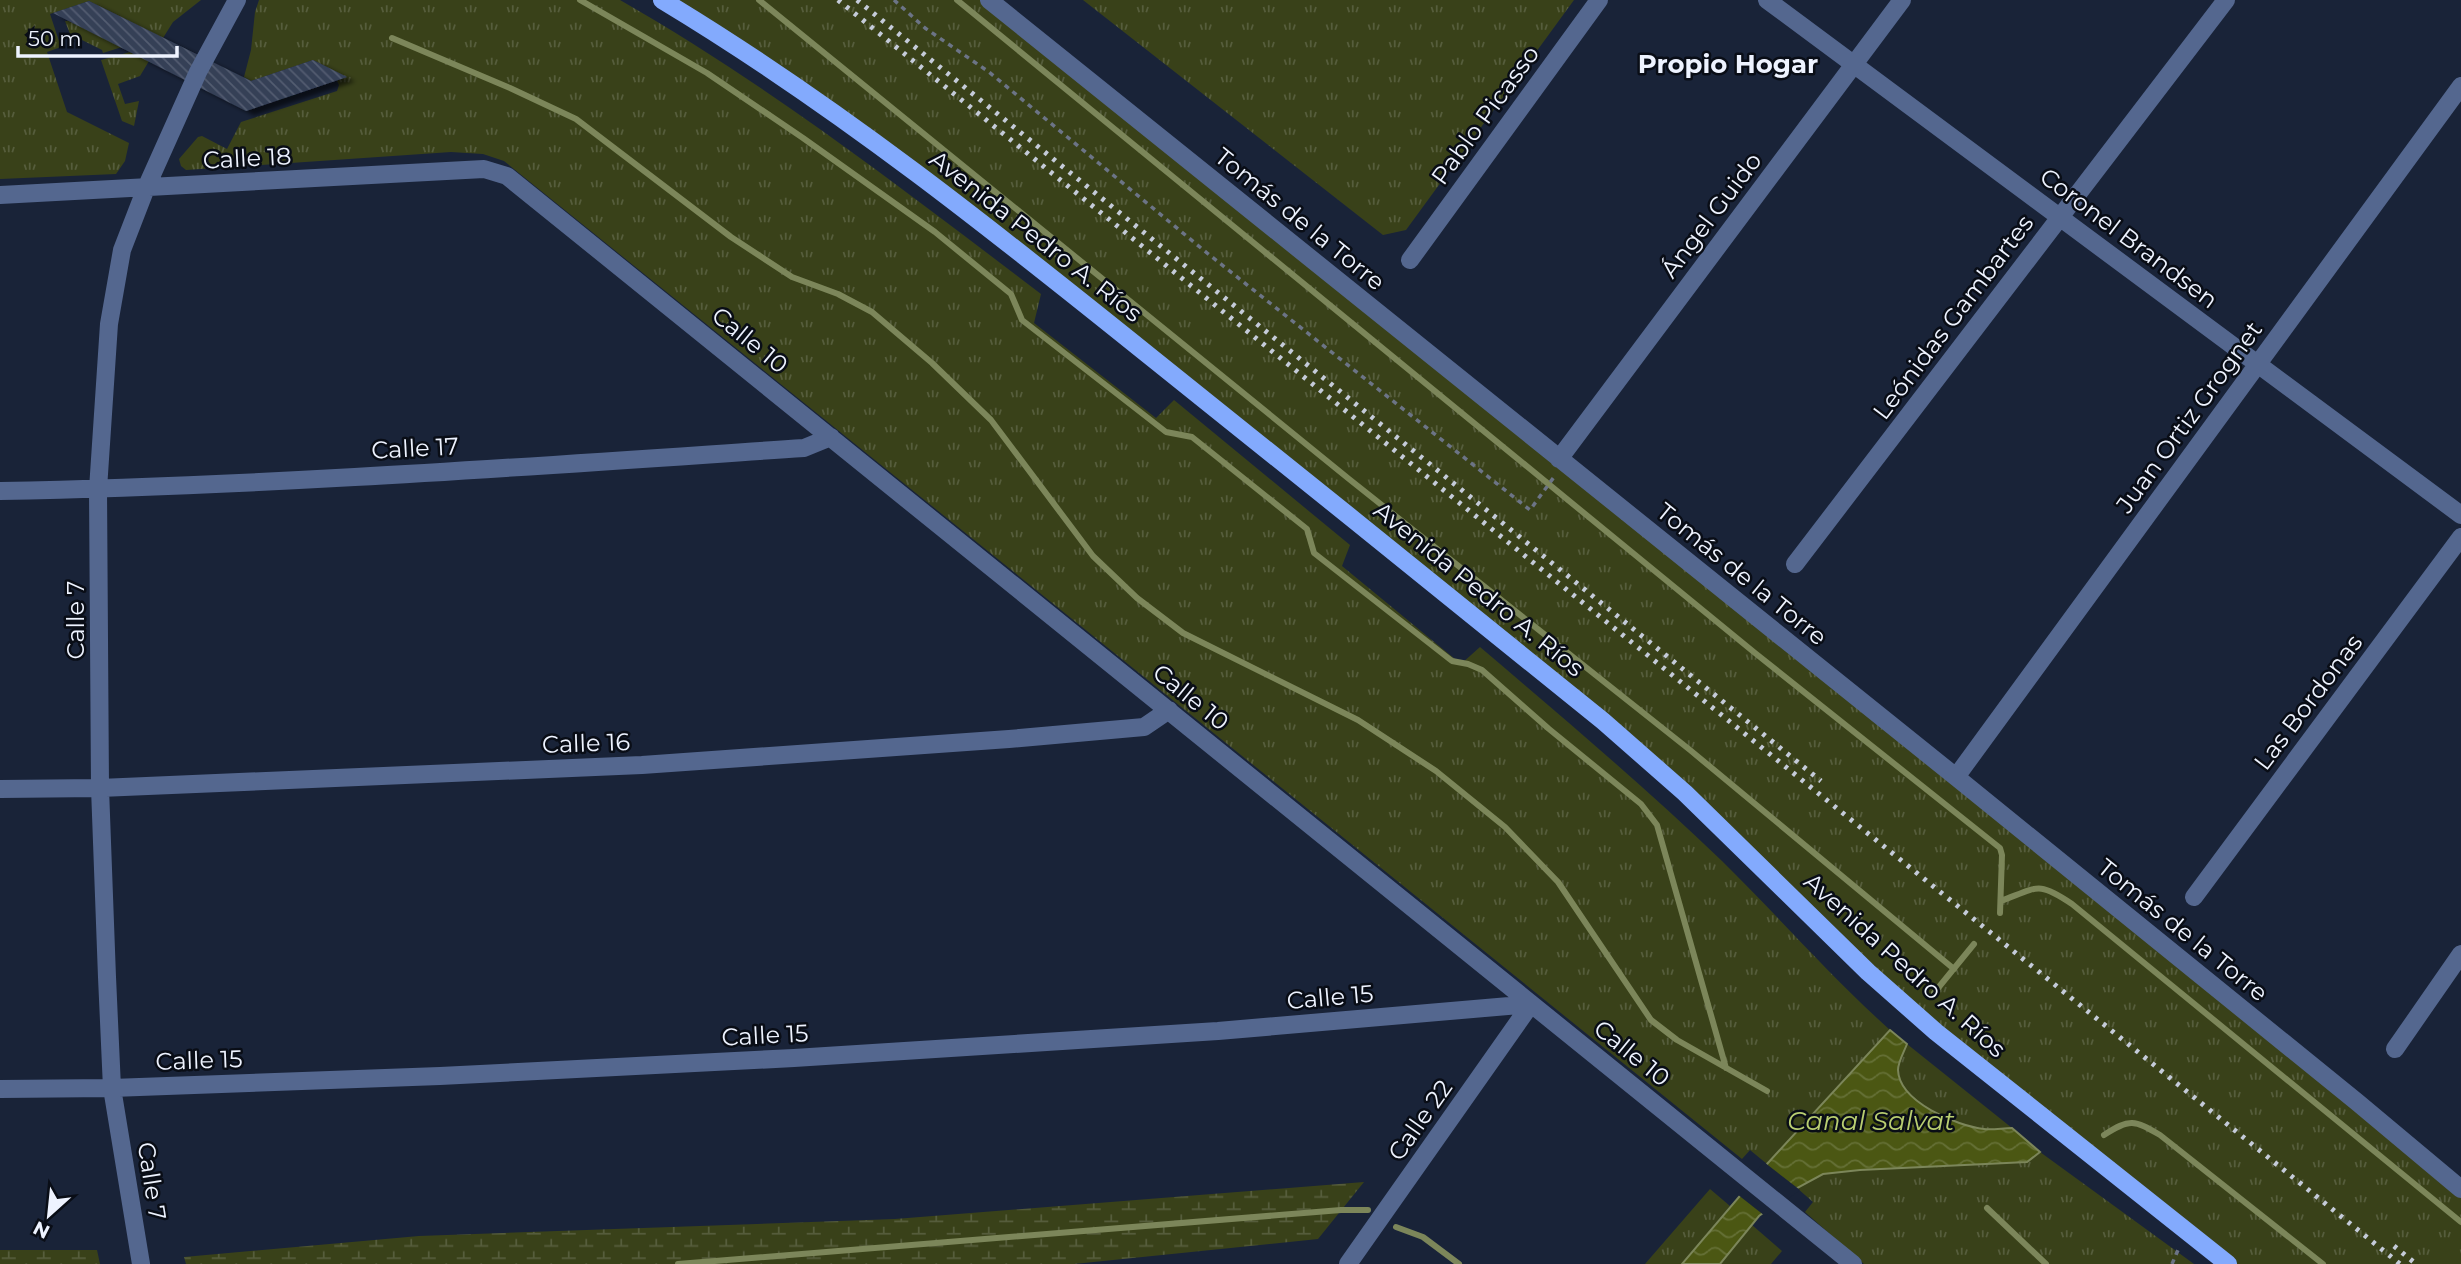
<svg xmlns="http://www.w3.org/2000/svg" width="2461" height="1264" font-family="Montserrat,sans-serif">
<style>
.grass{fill:url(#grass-tufts)}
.wetland{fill:url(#wetland-marsh)}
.water{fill:url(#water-waves);stroke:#7c865a;stroke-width:2}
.pier{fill:#192338}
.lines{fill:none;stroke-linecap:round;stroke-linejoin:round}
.stream{stroke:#7c865a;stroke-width:6}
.building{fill:url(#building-back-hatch);filter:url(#shadow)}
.path{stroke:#6c7486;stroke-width:3.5;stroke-dasharray:5 5;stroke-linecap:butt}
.minor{stroke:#54678f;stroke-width:18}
.major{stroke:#83aafd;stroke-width:18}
.rail{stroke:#c5cbd9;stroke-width:5;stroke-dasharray:3.5 7;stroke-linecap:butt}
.labels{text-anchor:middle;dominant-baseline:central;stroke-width:5;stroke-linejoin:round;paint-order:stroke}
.street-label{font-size:24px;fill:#eef3ff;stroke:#090d16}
.neighbourhood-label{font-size:26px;font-weight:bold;fill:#eef3ff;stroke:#090d16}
.water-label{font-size:26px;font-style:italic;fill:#b9ce71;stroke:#090d16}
</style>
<defs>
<pattern id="grass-tufts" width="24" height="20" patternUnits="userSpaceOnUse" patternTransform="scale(1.75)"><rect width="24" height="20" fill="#394119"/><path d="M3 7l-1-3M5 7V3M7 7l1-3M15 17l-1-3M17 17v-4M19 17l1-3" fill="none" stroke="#565d3c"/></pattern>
<pattern id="wetland-marsh" width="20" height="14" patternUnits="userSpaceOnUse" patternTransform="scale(1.75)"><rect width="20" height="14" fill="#394119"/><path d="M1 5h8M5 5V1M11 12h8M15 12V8" fill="none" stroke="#565d3c"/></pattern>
<pattern id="water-waves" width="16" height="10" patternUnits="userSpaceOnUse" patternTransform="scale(1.75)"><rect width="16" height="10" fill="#4b5713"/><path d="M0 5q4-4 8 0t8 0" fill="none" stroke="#657036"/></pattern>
<pattern id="building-back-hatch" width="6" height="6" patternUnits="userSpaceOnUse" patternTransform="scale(1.75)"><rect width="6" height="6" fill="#354057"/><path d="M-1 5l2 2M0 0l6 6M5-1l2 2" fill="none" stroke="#535c70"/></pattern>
<filter id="shadow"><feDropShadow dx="8" dy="4.5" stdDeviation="2" flood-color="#0009"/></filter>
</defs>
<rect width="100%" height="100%" fill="#192338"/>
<path class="grass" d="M0,0H201L173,22L163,38L89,1L50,14L61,47L47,52L67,112L129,143L125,161L116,174L0,179Z
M259,0H620C769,85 904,190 1041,294L1034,323L1156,418L1174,400L1350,545L1342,566L1461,664L1480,647C1562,717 1644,786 1722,861C1779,917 1831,977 1890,1030L1767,1164L1750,1150L1742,1159L504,161L483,154L451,152L186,170L181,166L179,159L198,137L202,136L227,149L241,122L337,91L339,85L337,81L346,77L313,60L251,81L244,77L251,50L255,12Z
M662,0H989L2461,1189V1264H2228L1936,1032L1686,793L1001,235Z
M1083,0H1574L1406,230L1383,235Z
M65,21H69L122,47L103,53L102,50L70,34Z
M130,52L149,61L140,76L118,84L125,104L139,101L134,126L122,121L101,60Z
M1907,1044L2012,1128C2003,1128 1993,1130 1984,1129C1957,1126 1898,1102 1898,1070C1898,1062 1904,1052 1907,1044Z
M2040,1152L2194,1264H1864L1805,1212L1813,1202L1797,1188L1823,1174L1860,1170L2027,1162Z
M1710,1189L1730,1206L1682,1264H1645Z
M1752,1225L1782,1251L1771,1264H1720Z"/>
<path class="wetland" d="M1364,1182L1318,1239L1074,1264H186L184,1257L419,1236L895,1219Z
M0,1250H97L100,1264H0Z"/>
<path class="water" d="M1890,1030L1907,1044C1904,1052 1898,1062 1898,1070C1899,1102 1957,1126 1984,1129C1993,1130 2003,1128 2012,1128L2040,1152L2027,1162L1860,1170L1823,1174L1797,1188L1759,1216L1720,1264H1682L1767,1164Z"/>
<path class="pier" d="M1764,1162L1800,1190L1765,1216L1737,1194Z"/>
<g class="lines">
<path class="stream" d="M580,0L707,73L803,138L935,232L1011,294L1022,320L1166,432L1192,437L1307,529L1314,553L1452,661L1468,664L1482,670L1549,729L1641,804L1657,825L1726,1068
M759,0L1349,479L1690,750L1954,969
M957,0L1755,653L2000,848L2002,855L2000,913
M392,38L510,88L576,119L731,237L792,277L838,294L872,312L932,363L991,420L1093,556L1137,598L1183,633L1358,720L1436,771L1505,827L1558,882L1651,1020L1677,1040L1767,1091
M2001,901C2038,887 2038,881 2072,904L2461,1222
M1934,993L1974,944
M2104,1135C2130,1118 2134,1120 2160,1135L2323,1264
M1987,1208L2046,1264
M1396,1227L1423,1237L1459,1264
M678,1264L1341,1210H1368"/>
</g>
<path class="building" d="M89,1L251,81L313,60L347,77L246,111L53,13Z"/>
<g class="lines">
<path class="path" d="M894,0L925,28L989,72L1207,253L1530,510L1554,477
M2172,1264L2178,1250"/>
<path class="minor" d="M989,0L1956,777L2357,1102L2461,1189
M1767,0L2461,515
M0,195L484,169L507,176L1853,1264
M1410,260L1599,0
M1559,459L1902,0
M0,491C268,486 536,466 804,448L831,437
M1795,564L2226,0
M1956,777L2461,86
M0,789L100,788L642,765L1009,739L1144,727L1169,710
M2194,897L2461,537
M2395,1049L2461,954
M0,1089L112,1088L440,1076L794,1058L1218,1031L1531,1004
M141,1264L112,1088L107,977L100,788L98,489L109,324L122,250L146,188L198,72L237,0
M1348,1264L1531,1004"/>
<path class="major" d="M662,0C838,106 998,234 1157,362C1306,481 1455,601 1603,721L1685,793L1868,972L1936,1032L2228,1264"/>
<path class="rail" d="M838,0L2400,1264
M857,0L1821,781
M2394,1246L2416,1264"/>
</g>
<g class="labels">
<g class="street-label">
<text transform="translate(1485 115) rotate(-54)">Pablo Picasso</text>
<text transform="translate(247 158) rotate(-3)">Calle 18</text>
<text transform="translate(1711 215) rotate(-53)">Ángel Guido</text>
<text transform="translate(1300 219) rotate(39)">Tomás de la Torre</text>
<text transform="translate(1036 236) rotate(38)">Avenida Pedro A. Ríos</text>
<text transform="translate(2129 238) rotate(37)">Coronel Brandsen</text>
<text transform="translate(1953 317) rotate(-53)">Leónidas Gambartes</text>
<text transform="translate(750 340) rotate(39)">Calle 10</text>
<text transform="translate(2189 417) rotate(-54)">Juan Ortiz Grognet</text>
<text transform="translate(415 448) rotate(-3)">Calle 17</text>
<text transform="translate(1742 574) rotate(39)">Tomás de la Torre</text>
<text transform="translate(1479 589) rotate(39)">Avenida Pedro A. Ríos</text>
<text transform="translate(75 620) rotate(-90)">Calle 7</text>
<text transform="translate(1191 697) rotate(39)">Calle 10</text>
<text transform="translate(2308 702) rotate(-53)">Las Bordonas</text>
<text transform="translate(586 743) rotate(-2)">Calle 16</text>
<text transform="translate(2183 930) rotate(39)">Tomás de la Torre</text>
<text transform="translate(1905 965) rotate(42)">Avenida Pedro A. Ríos</text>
<text transform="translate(1330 997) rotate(-5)">Calle 15</text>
<text transform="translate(765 1035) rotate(-3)">Calle 15</text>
<text transform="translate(1632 1053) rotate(39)">Calle 10</text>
<text transform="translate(199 1060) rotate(-2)">Calle 15</text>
<text transform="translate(1420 1120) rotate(-55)">Calle 22</text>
<text transform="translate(152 1181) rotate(81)">Calle 7</text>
</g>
<g class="neighbourhood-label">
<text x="1728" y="64">Propio Hogar</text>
</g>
<g class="water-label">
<text x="1871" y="1121">Canal Salvat</text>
</g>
</g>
<g transform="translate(49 1215) rotate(207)" stroke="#090d16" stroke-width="5" paint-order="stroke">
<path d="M0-5L12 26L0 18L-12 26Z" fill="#eef3ff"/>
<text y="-10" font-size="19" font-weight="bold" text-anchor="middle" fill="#eef3ff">N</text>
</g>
<path d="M18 46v10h159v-10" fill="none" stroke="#eef3ff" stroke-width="3.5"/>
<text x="28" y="46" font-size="21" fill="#eef3ff" stroke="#090d16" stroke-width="5" paint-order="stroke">50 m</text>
</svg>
